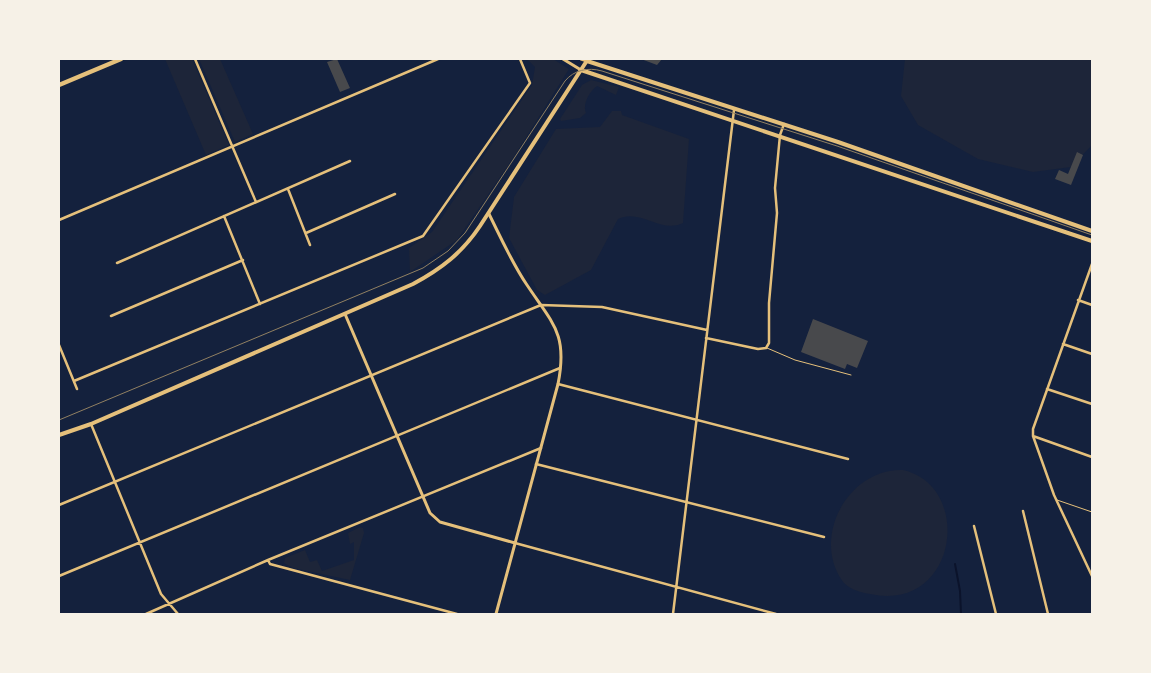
<svg xmlns="http://www.w3.org/2000/svg" width="1151" height="673" font-family="Spectral,serif">
<style>
.green{fill:#1d2539}
.lines{fill:none;stroke-linecap:round;stroke-linejoin:round}
.stream{stroke:#0b132b;stroke-width:2}
.building{fill:#48494c}
.service{stroke:#e5c07b;stroke-width:1}
.minor{stroke:#e5c07b;stroke-width:2.5}
.tertiary{stroke:#e5c07b;stroke-width:3}
.secondary{stroke:#e5c07b;stroke-width:4}
.primary{stroke:#e5c07b;stroke-width:4.5}
.tram{stroke:#918062;stroke-width:1}
</style>
<rect width="100%" height="100%" fill="#14213d"/>
<path class="green" d="M165,59H192L229,145L206,155Z
M199,59H220L253,134L235,142Z
M527,59H553L569,69L513,158L457,240L410,272L409,248L432,232L532,85L535,67Z
M905,59H1092V145L1071,167L1033,172L978,159L918,125L901,96Z
M591,80L619,87L616,95L597,86C590,91 582,104 586,113L580,118L561,121L560,119L582,85Z
M612,111H621L622,115L689,139L683,223C660,234 641,208 618,219L591,270L545,295L537,290L509,238L514,197L556,129L600,127Z
M903,470C974,486 958,613 870,594C859,592 847,589 841,579C812,534 850,468 903,470Z
M360,527L363,528L364,533L350,580L293,568L284,563L285,558L305,550L310,562L317,560L322,571L354,560V542L350,544L348,533Z"/>
<g class="lines">
<path class="stream" d="M955,564L960,591L961,614"/>
</g>
<path class="building" d="M337,59L350,88L340,92L327,62Z
M641,59H662L657,65Z
M1077,152L1083,155L1071,185L1055,179L1059,170L1068,174Z
M813,319L868,341L857,368L847,364L845,369L801,352Z"/>
<g class="lines">
<path class="service" d="M767,348L795,360L851,375
M1057,500L1092,512"/>
<path class="minor" d="M195,59L256,202
M288,189L310,245
M224,216L260,304
M59,220L438,59
M306,233L395,194
M117,263L350,161
M1092,264L1033,429V436L1054,495L1092,576
M1078,300L1092,305
M111,316L243,260
M706,338L758,349L766,348L769,343V303L777,213L775,188L780,135L784,124
M1063,344L1092,354
M59,345L77,389
M74,381L423,236L530,83L520,59
M558,384L848,459
M1047,389L1092,404
M91,424L161,594L178,614
M1033,436L1092,457
M536,464L824,537
M59,505L541,305L602,307L707,330
M1023,511L1048,614
M974,526L996,614
M515,543L776,614
M268,560L270,564L457,614
M59,576L560,368
M146,614L268,560L541,448
M673,614L734,110"/>
<path class="tertiary" d="M563,59L581,70
M581,59L587,61
M489,214C501,238 512,263 527,285C553,324 568,334 558,384L496,614
M345,314L430,513L440,522L515,543"/>
<path class="secondary" d="M587,61L838,142L1092,231
M581,70L1092,241
M59,435L91,424L413,284C441,269 462,253 480,226L588,59"/>
<path class="primary" d="M59,85L121,59"/>
<path class="tram" d="M59,420L423,268L448,251L465,233L565,81C574,70 588,67 602,71L837,146L1092,235"/>
</g>
<rect width="1151" height="673" fill="none" stroke="#f6f1e7" stroke-width="120"/>
</svg>
